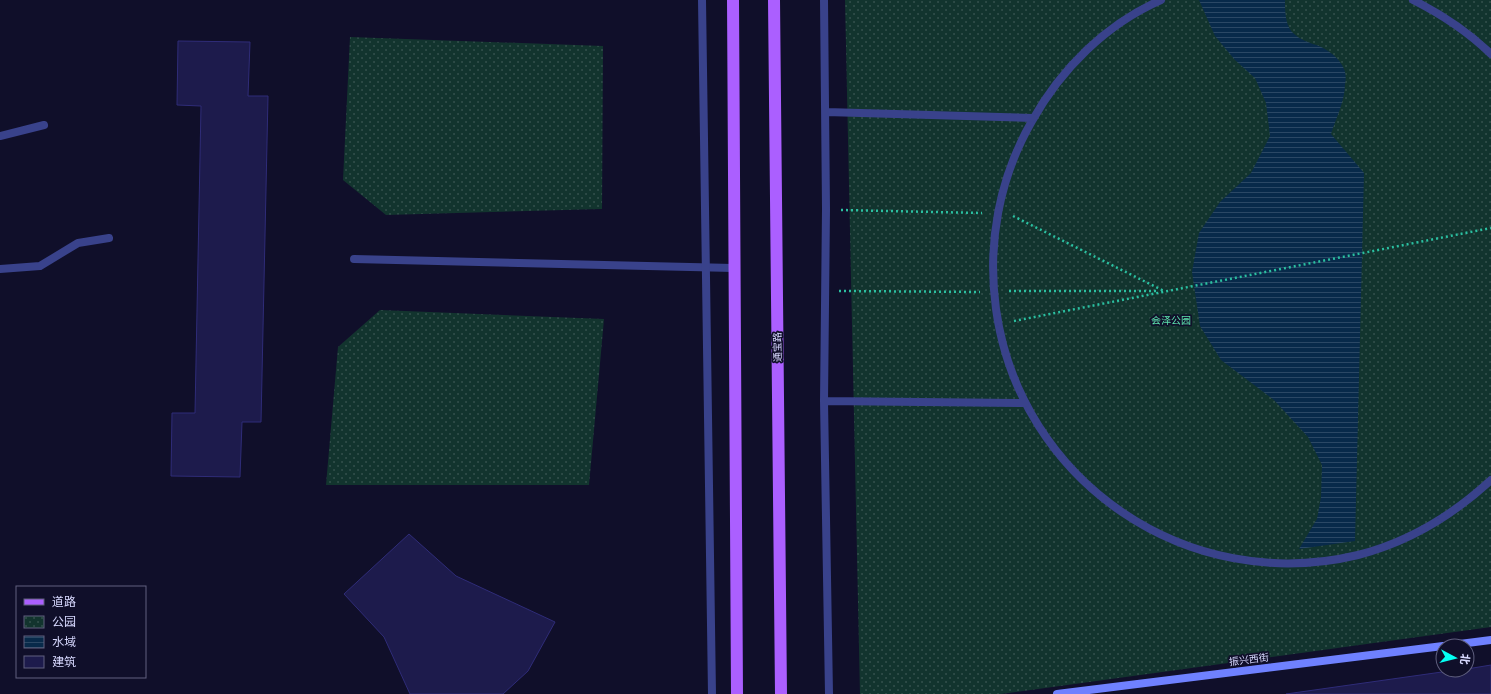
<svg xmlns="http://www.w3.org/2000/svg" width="1491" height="694" font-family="'Nunito Sans','Noto Sans SC',sans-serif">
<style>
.park{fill:url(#park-dots)}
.water{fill:url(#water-rules)}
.building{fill:#1d1b4c;stroke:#2f2c78}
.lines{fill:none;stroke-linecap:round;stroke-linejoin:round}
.path{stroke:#2bc0a1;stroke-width:2.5;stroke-dasharray:2 3;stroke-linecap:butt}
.lane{stroke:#39428b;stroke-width:8}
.street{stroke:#39428b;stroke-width:8}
.secondary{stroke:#6f81ff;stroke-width:8}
.primary{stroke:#ab5fff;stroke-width:12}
.labels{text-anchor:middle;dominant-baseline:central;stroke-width:3.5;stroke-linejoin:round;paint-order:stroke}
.park-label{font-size:10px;fill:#5ee5af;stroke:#100f2a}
.street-label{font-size:10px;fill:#d8d9ff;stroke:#100f2a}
</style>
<defs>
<pattern id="park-dots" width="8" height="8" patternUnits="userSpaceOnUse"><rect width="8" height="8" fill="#12342e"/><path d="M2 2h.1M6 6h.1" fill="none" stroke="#34514d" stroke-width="1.8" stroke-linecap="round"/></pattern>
<pattern id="water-rules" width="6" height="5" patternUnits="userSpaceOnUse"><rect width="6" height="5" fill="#082a4a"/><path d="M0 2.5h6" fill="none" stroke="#2b4865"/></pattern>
</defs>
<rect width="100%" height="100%" fill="#100f2a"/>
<path class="park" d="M845,0H1491V627L1001,694H860Z
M350,37L603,46L602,209L386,215L343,180Z
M380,310L604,319L589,485H326L338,347Z"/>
<path class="water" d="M1199,0H1285C1285,10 1285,24 1292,32C1300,40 1310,43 1319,46C1329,50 1340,59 1344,69C1346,73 1346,80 1345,84C1345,101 1336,118 1331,134L1364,173L1355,541L1299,549L1317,519L1321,497L1322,465L1308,437L1274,400L1221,360L1200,326L1192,272L1199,233L1220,202L1251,173L1270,136L1266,103L1255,78L1235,60L1215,36Z"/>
<path class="building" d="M178,41L250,42L248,96H268L261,422H242L240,477L171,476L172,413H195L201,106L177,105Z
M409,534L456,576L555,622L528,671L503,694H410L384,637L344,594Z
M1491,665V694H1286L1456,670H1467V669Z"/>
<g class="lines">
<path class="path" d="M841,210L982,213
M1013,216L1164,291
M839,291L980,292
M1009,291H1158
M1014,321L1491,228"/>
<path class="lane" d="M1161,0C1106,24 1061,69 1032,121C999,178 987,244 996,309C1020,482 1188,596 1358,555C1409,542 1453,515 1491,480
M1413,0C1441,14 1468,32 1491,54
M354,259L733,268
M0,269L40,266L78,243L109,238"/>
<path class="street" d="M702,0L712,694
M824,0L826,209L824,401L829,694
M826,112L1033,118
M0,136L44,125
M824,401L1025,403"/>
<path class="secondary" d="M1444,646L1491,640
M1057,694L1443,646"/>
<path class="primary" d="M733,0L737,694
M774,0L781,694"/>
</g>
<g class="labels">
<g class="park-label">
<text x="1171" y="321">会泽公园</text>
</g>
<g class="street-label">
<text transform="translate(778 347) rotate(-91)">通宝路</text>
<text transform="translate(1249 660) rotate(-7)">振兴西街</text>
</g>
</g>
<rect x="16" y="586" width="130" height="92" fill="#100f2a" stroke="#60607f"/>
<rect x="24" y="599" width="20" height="6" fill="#ab5fff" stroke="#60607f"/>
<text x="52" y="606" font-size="12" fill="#d8d9ff">道路</text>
<rect x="24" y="616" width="20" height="12" fill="url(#park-dots)" stroke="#60607f"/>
<text x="52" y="626" font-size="12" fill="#d8d9ff">公园</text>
<rect x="24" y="636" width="20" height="12" fill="url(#water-rules)" stroke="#60607f"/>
<text x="52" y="646" font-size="12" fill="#d8d9ff">水域</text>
<rect x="24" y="656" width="20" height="12" fill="#1d1b4c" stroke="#60607f"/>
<text x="52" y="666" font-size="12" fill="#d8d9ff">建筑</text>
<g transform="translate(1455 658) rotate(97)"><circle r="19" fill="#100f2a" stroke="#60607f"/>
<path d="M0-3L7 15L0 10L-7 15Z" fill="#04fff3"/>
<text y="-6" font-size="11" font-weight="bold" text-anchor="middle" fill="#d8d9ff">北</text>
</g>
</svg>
